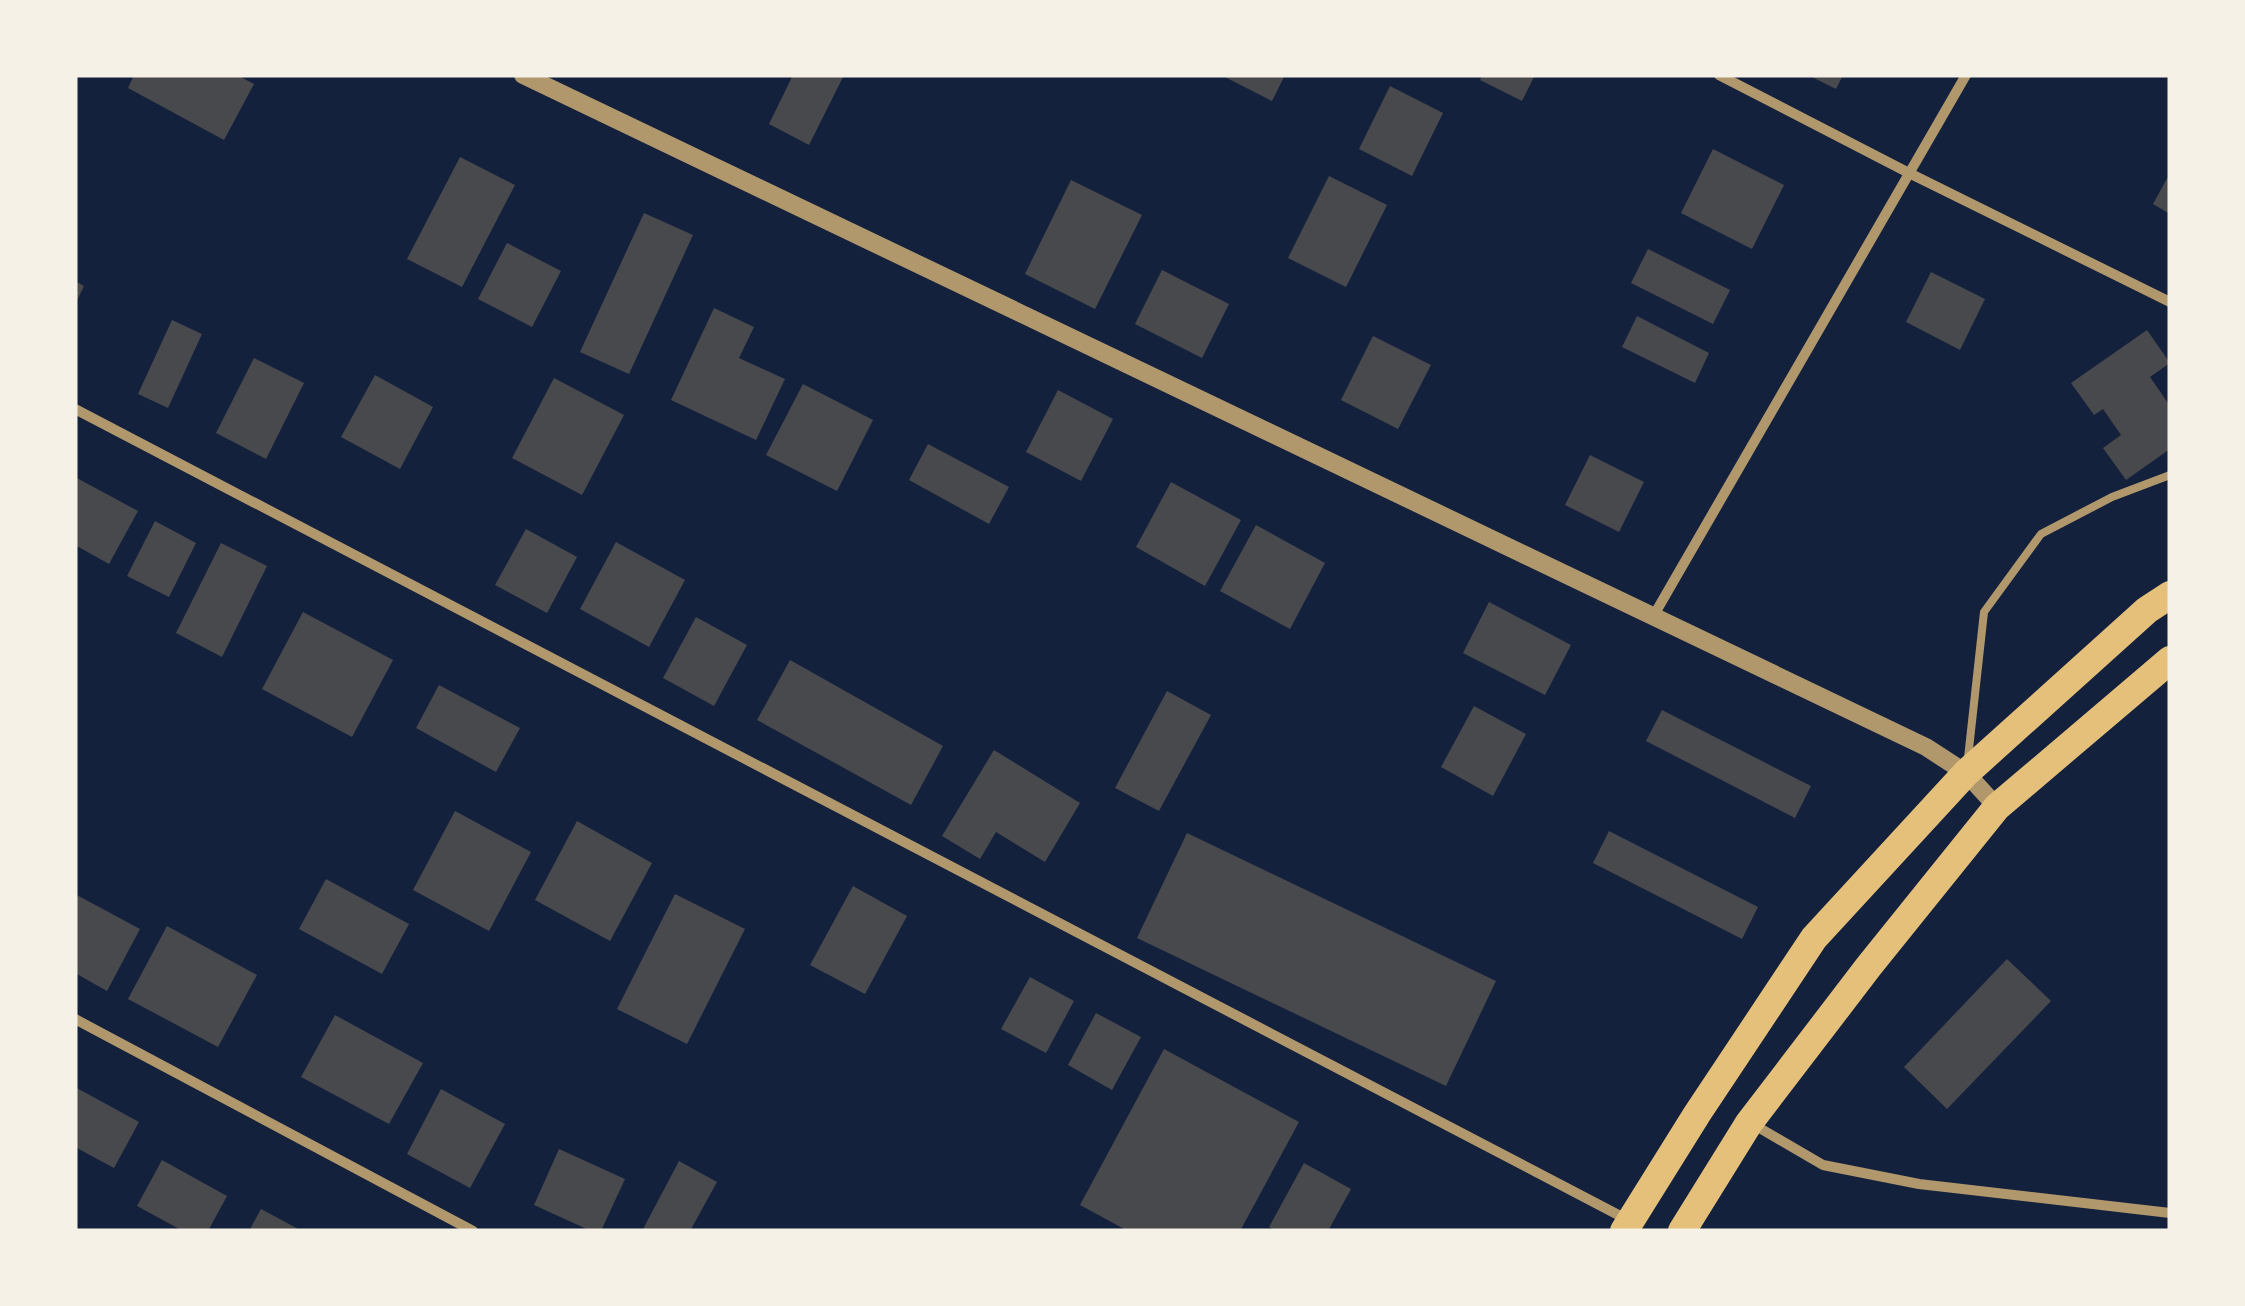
<svg xmlns="http://www.w3.org/2000/svg" width="2245" height="1306" font-family="Spectral,serif">
<style>
.building{fill:#48494c}
.lines{fill:none;stroke-linecap:round;stroke-linejoin:round}
.service{stroke:#b1986c;stroke-width:8}
.minor{stroke:#b1986c;stroke-width:10}
.tertiary{stroke:#b1986c;stroke-width:18}
.trunk{stroke:#e5c07b;stroke-width:28}
</style>
<rect width="100%" height="100%" fill="#14213d"/>
<path class="building" d="M134,75H237L254,84L224,140L128,88Z
M793,75H844L809,145L769,124Z
M1221,75H1285L1272,101Z
M1483,75H1535L1522,101L1480,80Z
M1808,75H1843L1836,89Z
M1390,86L1443,113L1412,176L1359,149Z
M1713,149L1784,185L1752,249L1681,213Z
M460,157L515,185L462,287L407,259Z
M2170,173V214L2153,204Z
M1329,176L1387,205L1346,287L1288,258Z
M1071,180L1142,215L1095,309L1025,274Z
M644,213L693,235L629,374L580,352Z
M507,243L561,271L532,327L478,299Z
M1648,249L1730,290L1713,324L1631,283Z
M1162,270L1229,304L1202,358L1135,324Z
M1931,272L1985,299L1960,350L1906,322Z
M75,281L84,286L75,305Z
M714,308L754,327L739,358L785,379L756,440L671,400Z
M1637,316L1709,353L1695,383L1622,347Z
M172,320L202,334L168,408L138,394Z
M2147,330L2170,363L2150,377L2170,406V449L2126,480L2103,448L2121,435L2103,409L2094,415L2071,383Z
M1373,336L1431,365L1398,429L1341,400Z
M254,358L304,383L266,459L216,433Z
M375,375L433,407L400,469L341,437Z
M554,378L624,415L582,495L512,458Z
M803,384L873,420L837,491L766,455Z
M1058,390L1113,419L1081,481L1026,452Z
M928,444L1009,487L989,524L909,480Z
M1590,455L1644,482L1619,532L1565,505Z
M75,477L138,511L109,564L75,545Z
M1171,482L1241,520L1205,586L1136,547Z
M155,521L196,543L169,597L127,576Z
M1256,525L1325,563L1290,629L1220,591Z
M526,529L577,557L547,613L495,585Z
M616,542L685,580L649,647L580,609Z
M221,543L267,566L222,657L176,633Z
M1489,602L1571,645L1545,695L1463,653Z
M303,612L393,660L352,737L262,689Z
M696,617L747,645L714,706L663,678Z
M790,660L943,746L911,805L757,720Z
M439,685L520,728L496,772L416,728Z
M1167,691L1211,715L1159,811L1115,788Z
M1474,706L1526,734L1493,796L1441,767Z
M1662,710L1811,786L1795,818L1646,741Z
M994,750L1080,803L1045,862L996,832L980,859L942,836Z
M455,811L531,852L489,931L413,890Z
M577,821L652,863L610,941L535,900Z
M1609,831L1758,907L1742,939L1593,863Z
M1187,833L1496,981L1446,1086L1137,938Z
M326,879L409,924L382,974L299,929Z
M853,886L907,916L865,994L810,965Z
M75,894L140,929L107,991L75,973Z
M675,894L745,929L687,1044L617,1009Z
M167,926L257,975L218,1047L128,999Z
M2007,959L2051,1001L1947,1109L1904,1067Z
M1030,977L1074,1001L1046,1053L1001,1029Z
M1096,1013L1141,1037L1112,1090L1068,1065Z
M335,1015L423,1063L389,1124L301,1077Z
M1164,1049L1299,1122L1240,1231H1128L1080,1205Z
M75,1087L139,1122L114,1168L75,1147Z
M441,1089L505,1124L470,1188L407,1154Z
M559,1149L625,1179L601,1231H591L534,1205Z
M162,1160L227,1196L208,1231H183L137,1206Z
M679,1161L717,1182L690,1231H642Z
M1304,1163L1351,1189L1328,1231H1276L1269,1227Z
M261,1209L302,1231H249Z"/>
<g class="lines">
<path class="service" d="M1968,758L1984,612L2041,534L2112,497L2170,475"/>
<path class="minor" d="M1719,75L1909,173L2170,302
M75,409L1628,1220
M1654,615L1966,75
M75,1019L473,1231
M1751,1123L1823,1165L1919,1184L2170,1213"/>
<path class="tertiary" d="M523,75L1926,747L1966,773L1997,807"/>
<path class="trunk" d="M1624,1231L1697,1114L1814,938L1966,773L2147,610L2170,595
M1682,1231L1749,1123L1869,966L1997,807L2170,660"/>
</g>
<rect width="2245" height="1306" fill="none" stroke="#f6f1e7" stroke-width="155"/>
</svg>
